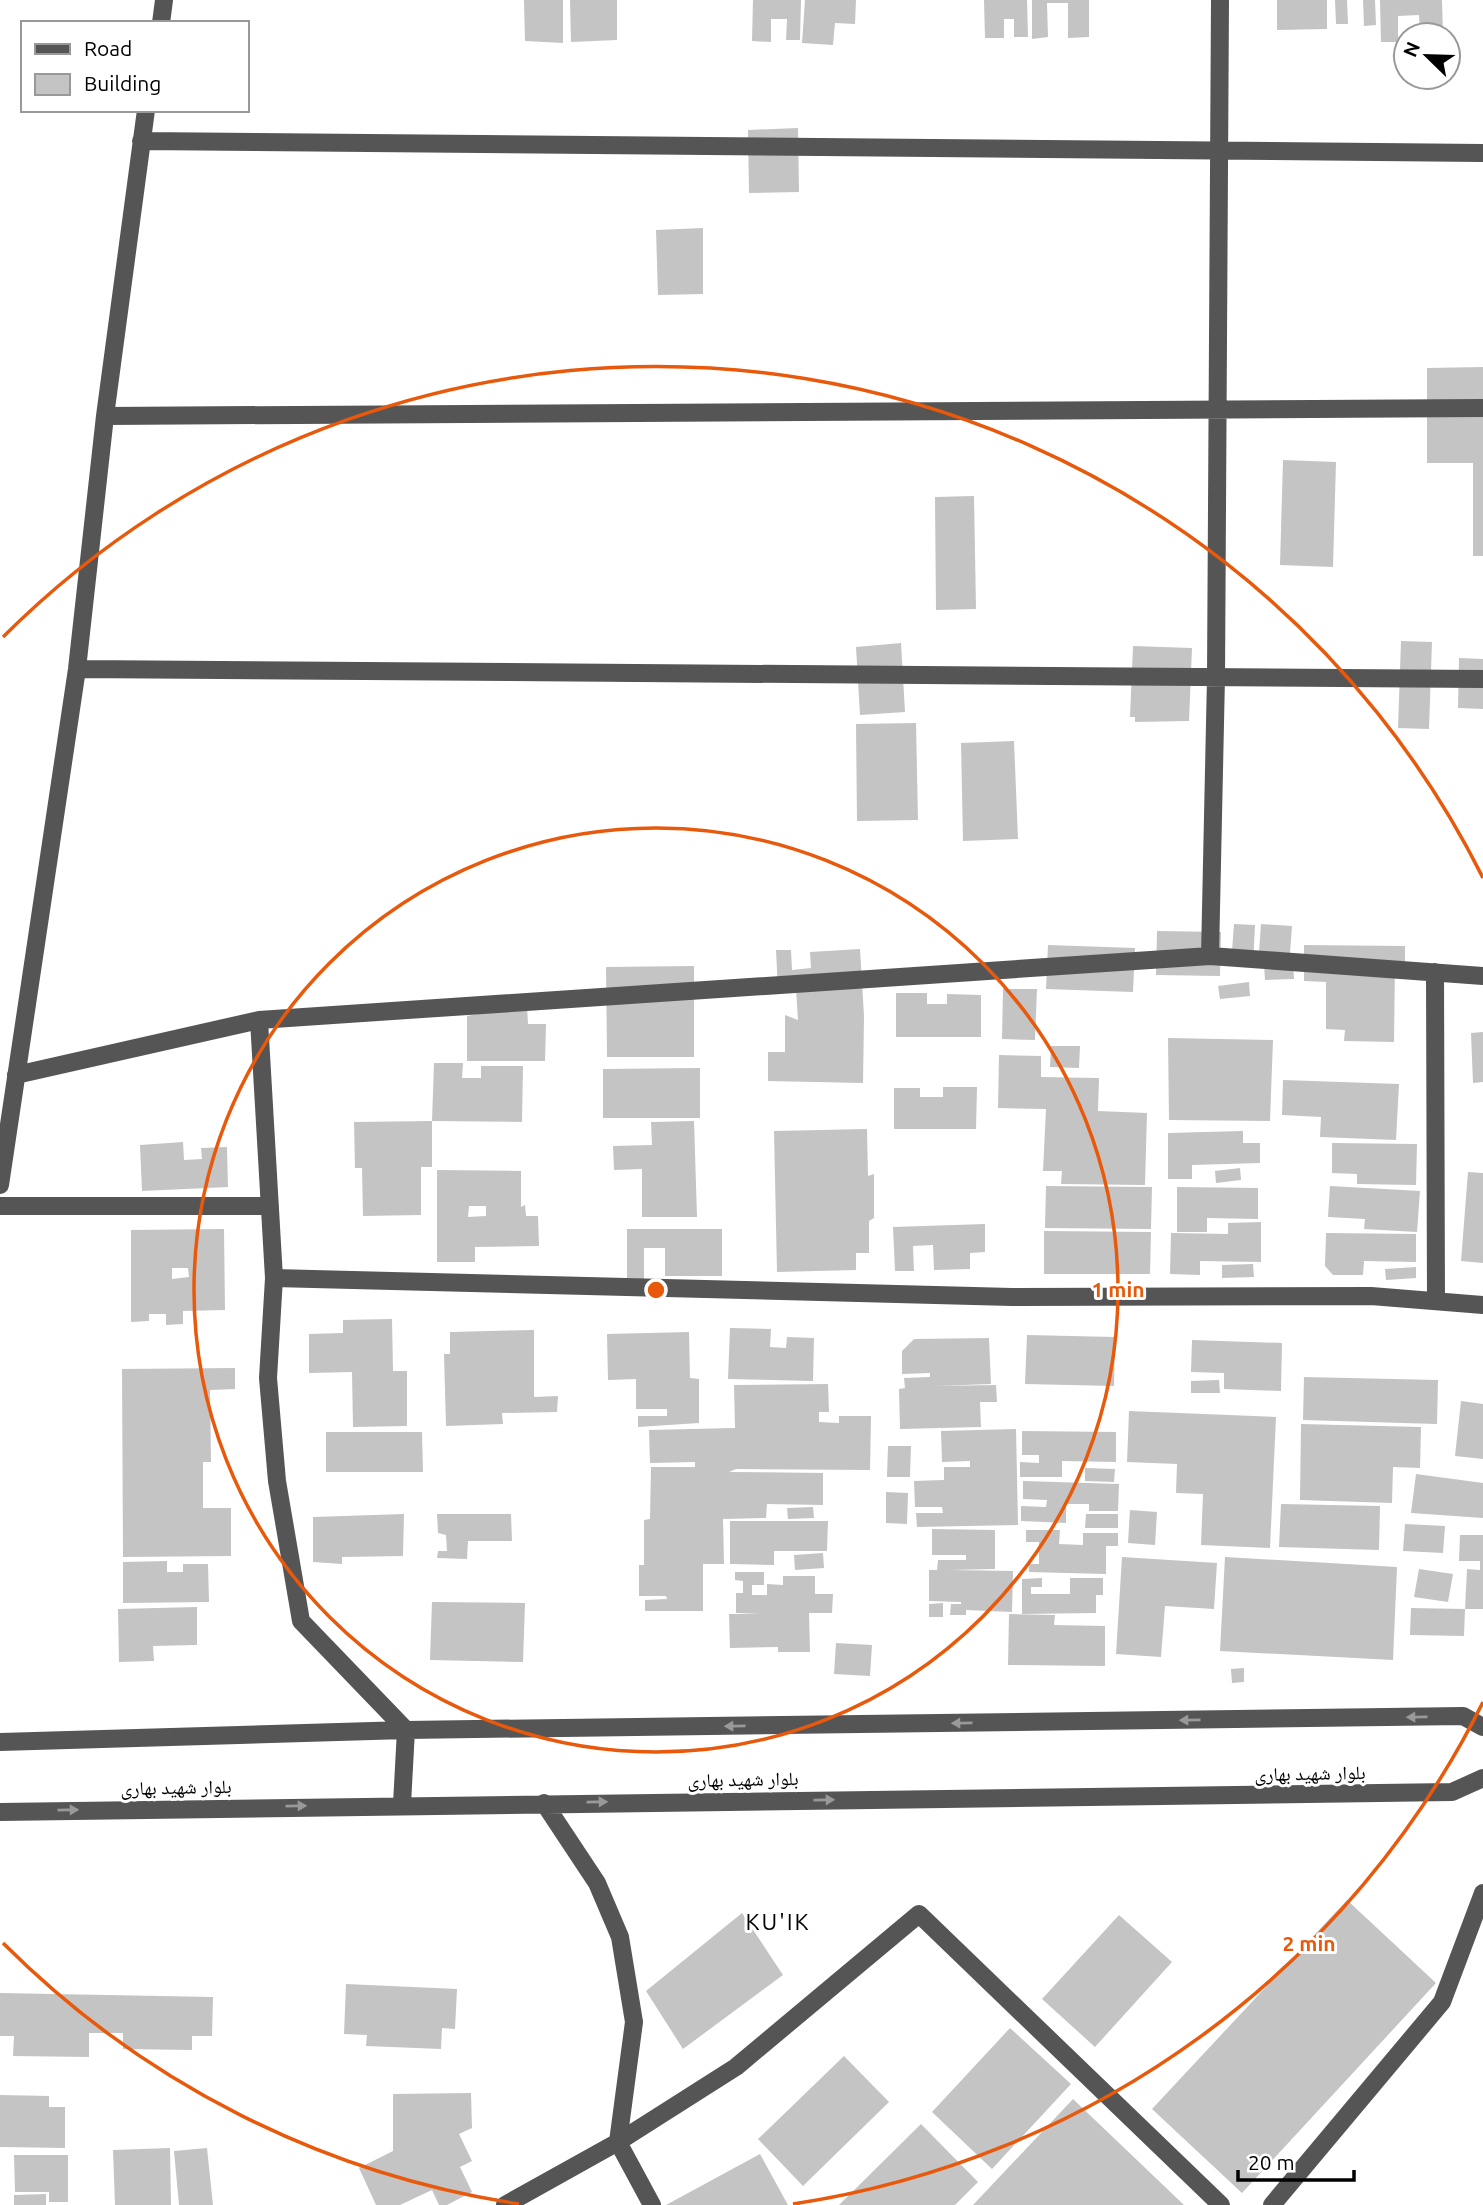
<svg xmlns="http://www.w3.org/2000/svg" width="1483" height="2205" font-family="Ubuntu,'Noto Naskh Arabic',sans-serif">
<style>
.building{fill:#c4c4c4;fill-rule:evenodd}
.lines{fill:none;stroke-linecap:round;stroke-linejoin:round}
.minor{stroke:#555;stroke-width:18}
.oneway{fill:#999}
.ring{fill:none;stroke:#e8590c;stroke-width:3.5}
.labels{text-anchor:middle;dominant-baseline:central;stroke-width:6;stroke-linejoin:round;paint-order:stroke}
.street-label{font-size:19px;fill:#000;stroke:#fff}
.quarter-label{font-size:23px;letter-spacing:2px;fill:#000;stroke:#fff}
.centre{fill:#e8590c;stroke:#fff;stroke-width:3.5}
.ring-label{font-size:21px;text-anchor:middle;font-weight:bold;fill:#e8590c;stroke:#fff;stroke-width:6;stroke-linejoin:round;paint-order:stroke}
</style>
<rect width="100%" height="100%" fill="#fff"/>
<path class="building" d="M524,0H563V43L525,41Z
M570,0H617V40L571,42Z
M753,0H801L800,40H786L787,19H771V42L752,41Z
M805,0H856L855,24L835,23L833,45L802,43Z
M984,0H1027L1028,37H1014V19H1004V38H985Z
M1032,0H1089V37L1068,38V3H1047L1048,37L1032,39Z
M1277,0H1327V29L1277,30Z
M1335,0H1347L1348,24H1336Z
M1363,0H1375L1376,25L1364,26Z
M1380,0H1442L1443,35H1420L1419,15L1398,16V42H1381Z
M798,128L799,192L749,193L748,130Z
M703,228V294L658,295L656,230Z
M1483,367V556H1473V463H1427V368Z
M1283,460L1336,462L1333,567L1280,565Z
M974,496L976,609L936,610L935,497Z
M1401,641L1432,642L1429,729L1398,728Z
M901,643L905,712L860,715L856,647Z
M1133,646L1192,648L1189,721L1135,722V717H1130Z
M1459,658L1483,659V709L1458,708Z
M916,723L918,820L857,821L856,724Z
M1014,741L1018,839L963,841L961,743Z
M1234,924L1255,925L1253,966L1231,965Z
M1261,924L1292,926L1290,953L1259,952Z
M1157,931L1221,932L1220,976L1156,975Z
M1048,945L1135,948L1133,992L1046,989Z
M1304,945L1405,946V964H1395L1394,1042L1344,1041L1345,1030L1326,1029V982L1304,981Z
M860,949L864,1016L863,1083L768,1081V1052H785V1015L798,1020L796,989L778,990L776,950H791L792,970L811,968L810,952Z
M1293,963L1294,979L1265,980L1264,965Z
M694,966V1057H607L606,967Z
M1249,982L1250,996L1220,999L1218,986Z
M1003,989H1037L1035,1040L1002,1039Z
M896,993H927V1004H947V994L981,995V1037H896Z
M527,1005L528,1024H546L545,1061H467V1016Z
M1483,1032V1082L1473,1083L1471,1033Z
M1168,1038L1273,1040L1270,1121L1169,1120Z
M1051,1046H1080L1079,1068L1050,1067Z
M999,1055L1041,1056V1077L1099,1078L1098,1111L1147,1113L1145,1185L1061,1184L1062,1171H1043L1046,1109L998,1108Z
M434,1063H463L462,1078H481V1066H523L522,1122L432,1121Z
M700,1068V1118H603V1069Z
M1283,1080L1399,1084L1396,1140L1320,1137L1321,1117L1282,1115Z
M943,1087H977L976,1129H894V1088H920V1097H943Z
M432,1121V1167H421V1215L363,1216L362,1168H355L354,1122Z
M694,1121L697,1217H642V1169L614,1170L613,1146L652,1145L651,1122Z
M867,1129L868,1176L874,1174V1218L869,1221V1253H856V1270L777,1272L774,1131Z
M1243,1131V1143H1260V1163L1192,1165V1179H1168V1133Z
M183,1142L184,1160L202,1159L201,1148L227,1147L228,1187L142,1191L140,1145Z
M1332,1143L1417,1144L1416,1185L1357,1184V1174L1332,1173Z
M1240,1168L1241,1180L1216,1183L1215,1171Z
M437,1170L521,1171V1207L525,1205L526,1216H538L539,1246L475,1247V1262H437ZM469,1206H486V1216L468,1217Z
M1468,1172L1483,1173V1263L1461,1261Z
M1046,1186L1152,1187L1151,1229L1045,1228Z
M1330,1186L1420,1191L1417,1232L1364,1229L1365,1219L1328,1217Z
M1177,1187L1258,1188V1219L1207,1218V1232H1177Z
M1261,1222V1262L1200,1261V1275L1170,1274L1171,1233L1228,1234V1223Z
M985,1224V1252L970,1253V1269L934,1270L933,1245L913,1246L914,1271H895L893,1227Z
M224,1229L225,1310L183,1311V1324L166,1325V1314H149V1321L131,1322V1230ZM172,1268H188L189,1277L172,1279Z
M627,1229H722V1276H665V1248H644V1279H627Z
M1044,1231L1151,1232L1150,1274H1044Z
M1326,1233L1416,1234V1262L1364,1261L1363,1275H1333L1325,1266Z
M1253,1264L1254,1277L1222,1278V1265Z
M1416,1267V1278L1386,1280L1385,1269Z
M392,1319L393,1371H407V1426L353,1427L352,1372L309,1373V1334L343,1333V1320Z
M730,1328L771,1329L770,1347L786,1348L787,1337L814,1338L813,1381L728,1379Z
M534,1330V1397L558,1396L557,1412L502,1413L503,1424L446,1426L444,1354H450V1332Z
M689,1332L690,1378L699,1379V1423L638,1427V1416H667V1409H636V1379L608,1380L607,1334Z
M1027,1335L1115,1337L1114,1386L1025,1384Z
M989,1338L991,1384L935,1386L996,1385L997,1402H980L981,1427L900,1429L899,1389L905,1388L904,1378L930,1377V1373L902,1374V1351L914,1339Z
M1192,1340L1282,1343L1281,1391L1224,1389V1373L1191,1372Z
M235,1368V1389L210,1390L211,1462H203V1508H231V1556L123,1557L122,1369Z
M1304,1377L1438,1380L1437,1424L1303,1420Z
M1219,1380L1220,1393H1191V1381Z
M828,1384L829,1412H819V1422L839,1423V1416H871L870,1470L736,1469L729,1472L823,1473V1505L767,1504L766,1518L723,1519L724,1564H703V1611H645V1600L667,1599L666,1596H639V1565H644V1520L650,1519L651,1467H695V1462L650,1463L649,1430L735,1428L734,1385Z
M1461,1401L1483,1404V1459L1455,1456Z
M1129,1411L1276,1417L1270,1548L1201,1545L1203,1494L1176,1493L1177,1464L1127,1462Z
M1301,1424L1421,1427L1420,1468L1393,1467L1392,1503L1300,1500Z
M1016,1429L1018,1525L917,1527L916,1513H943L942,1507H915L914,1481L944,1480V1467H970V1461L942,1462L941,1431Z
M1022,1431L1116,1432V1462L1062,1461V1477H1020V1462L1039,1463V1455H1022Z
M326,1432H422L423,1472H326Z
M888,1446H911L910,1477H887Z
M1085,1468L1115,1469L1114,1482L1085,1481Z
M1416,1474L1483,1483V1518L1411,1513Z
M1023,1481L1119,1484L1118,1511H1089V1504H1066V1523L1021,1521V1506L1046,1507L1047,1500L1023,1499Z
M886,1492L908,1493L907,1524L886,1523Z
M1281,1504L1380,1506L1379,1550L1279,1547Z
M813,1507L814,1518L788,1519L787,1508Z
M1130,1510L1157,1512L1155,1545L1128,1543Z
M404,1514L403,1556L342,1557V1564L313,1562V1517Z
M437,1514H511L512,1541H468L467,1559L437,1558L438,1551H447L446,1535L438,1533Z
M1086,1514H1118V1528H1085Z
M730,1521H828L827,1551H774V1565L730,1564Z
M1405,1524L1445,1526L1443,1553L1403,1551Z
M932,1529L995,1530V1569L949,1570L1013,1571L1012,1612L966,1610V1615H950L951,1604H961V1602L929,1601V1570H937L938,1560H966V1555H932Z
M1026,1530H1060L1059,1544L1083,1545V1533H1118V1546H1106V1574L1029,1572V1564H1039V1542H1026Z
M1460,1535H1483V1609H1465L1464,1636L1410,1635L1411,1608L1465,1609L1467,1569L1480,1570V1561H1459Z
M823,1553L824,1568L795,1570L794,1555Z
M1122,1557L1217,1563L1214,1609L1165,1606L1161,1657L1116,1654Z
M1225,1557L1397,1567L1393,1660L1220,1651Z
M167,1561V1572H183V1564H208L209,1602L123,1603V1562Z
M1419,1569L1453,1574L1448,1602L1414,1597Z
M735,1572H764V1585H752V1595H767V1584L783,1585V1576H815V1594H833L832,1613H809L810,1652H778V1647L730,1648L729,1614H760L736,1613V1593H743V1581L735,1580Z
M1042,1578V1587H1031V1594H1070V1578H1103V1595H1096V1613L1022,1614V1579Z
M432,1602L525,1603L523,1662L430,1660Z
M943,1603V1617H929V1604Z
M197,1607V1645L153,1646L154,1661L119,1662L118,1609Z
M1009,1614L1055,1615L1054,1625L1105,1626V1666L1008,1665Z
M836,1643L872,1645L870,1676L834,1674Z
M1244,1668V1682L1232,1683L1231,1669Z
M1347,1900L1436,1983L1242,2193L1152,2109Z
M742,1913L783,1975L683,2049L646,1991Z
M1119,1915L1172,1962L1095,2047L1042,1999Z
M346,1984L457,1989L455,2029L442,2028L441,2049L366,2046L367,2035L344,2034Z
M0,1993L213,1997L212,2036H192V2050L123,2049V2033H89V2057L13,2056L14,2036H0Z
M1010,2028L1071,2084L992,2169L932,2112Z
M844,2056L889,2102L803,2186L758,2139Z
M471,2093L472,2128L459,2134L472,2161L460,2167L472,2192L447,2205H439L432,2190L400,2205H376L359,2168L393,2151V2094Z
M0,2095L49,2096V2107H65V2148L0,2147Z
M1073,2099L1184,2205H973Z
M921,2124L978,2182L955,2205H839Z
M170,2148L171,2205H115L113,2150Z
M207,2148L213,2205H179L174,2151Z
M760,2154L788,2205H666Z
M14,2155H68V2202H49V2192H15Z
M46,2194V2205H14V2195Z"/>
<g class="lines">
<path class="minor" d="M161,23L164,0
M141,141L1483,153
M105,416L1483,408
M77,669L1483,679
M1210,956L1216,677L1220,0
M1435,972L1436,1301
M259,1020L274,1278
M16,1075L259,1020L1210,956L1483,976
M0,1185L77,669L105,416L146,110
M0,1206H270
M0,1742L406,1730L1463,1716L1483,1727
M544,1803L597,1883L620,1937L634,2022L618,2142L652,2205
M402,1804L406,1730L301,1621L277,1481L268,1378L274,1278L1012,1297L1371,1296L1483,1305
M0,1812L1452,1792L1483,1778
M505,2205L618,2142L736,2067L919,1914L1221,2205
M1272,2205L1442,2002L1483,1893"/>
</g>
<defs><path id="oneway-solid" d="M-6-.8H1V-3.2L6.5 0L1 3.2V.8H-6Z" transform="scale(1.75)"/></defs>
<g class="oneway">
<use href="#oneway-solid" transform="translate(1417 1717) rotate(179)"/>
<use href="#oneway-solid" transform="translate(1190 1720) rotate(179)"/>
<use href="#oneway-solid" transform="translate(962 1723) rotate(179)"/>
<use href="#oneway-solid" transform="translate(735 1726) rotate(179)"/>
<use href="#oneway-solid" transform="translate(824 1800) rotate(-1)"/>
<use href="#oneway-solid" transform="translate(597 1802) rotate(-1)"/>
<use href="#oneway-solid" transform="translate(296 1806) rotate(-1)"/>
<use href="#oneway-solid" transform="translate(68 1810) rotate(-1)"/>
</g>
<g class="ring">
<circle cx="656" cy="1290" r="462"/>
<path d="M1483 1702A924 924 0 0 1 793 2204M519 2204A924 924 0 0 1 3 1943M3 637A924 924 0 0 1 1483 878"/>
</g>
<g class="labels">
<g class="street-label">
<text transform="translate(1310 1773) rotate(-1)">بلوار شهید بهاری</text>
<text transform="translate(743 1779) rotate(-1)">بلوار شهید بهاری</text>
<text transform="translate(176 1787) rotate(-1)">بلوار شهید بهاری</text>
</g>
<g class="quarter-label">
<text x="778" y="1921">KU'IK</text>
</g>
</g>
<circle cx="656" cy="1290" r="10" class="centre"/>
<g class="ring-label">
<text x="1118" y="1297">1 min</text>
<text x="1309" y="1951">2 min</text>
</g>
<rect x="21" y="21" width="228" height="91" fill="#ffffff" stroke="#999999" stroke-width="2"/>
<rect x="35" y="44" width="35" height="10" fill="#555555" stroke="#999999" stroke-width="2"/>
<text x="84" y="56" font-size="21" fill="#000000">Road</text>
<rect x="35" y="74" width="35" height="21" fill="#c4c4c4" stroke="#999999" stroke-width="2"/>
<text x="84" y="91" font-size="21" fill="#000000">Building</text>
<g transform="translate(1427 56) rotate(293)"><circle r="33" fill="#ffffff" stroke="#999999" stroke-width="2"/>
<path d="M0-5L12 26L0 18L-12 26Z" fill="#000000"/>
<text y="-10" font-size="19" font-weight="bold" text-anchor="middle" fill="#000000">N</text>
</g>
<path d="M1238 2170v10h116v-10" fill="none" stroke="#000000" stroke-width="3.5"/>
<text x="1248" y="2170" font-size="21" fill="#000000" stroke="#ffffff" stroke-width="5" paint-order="stroke">20 m</text>
</svg>
